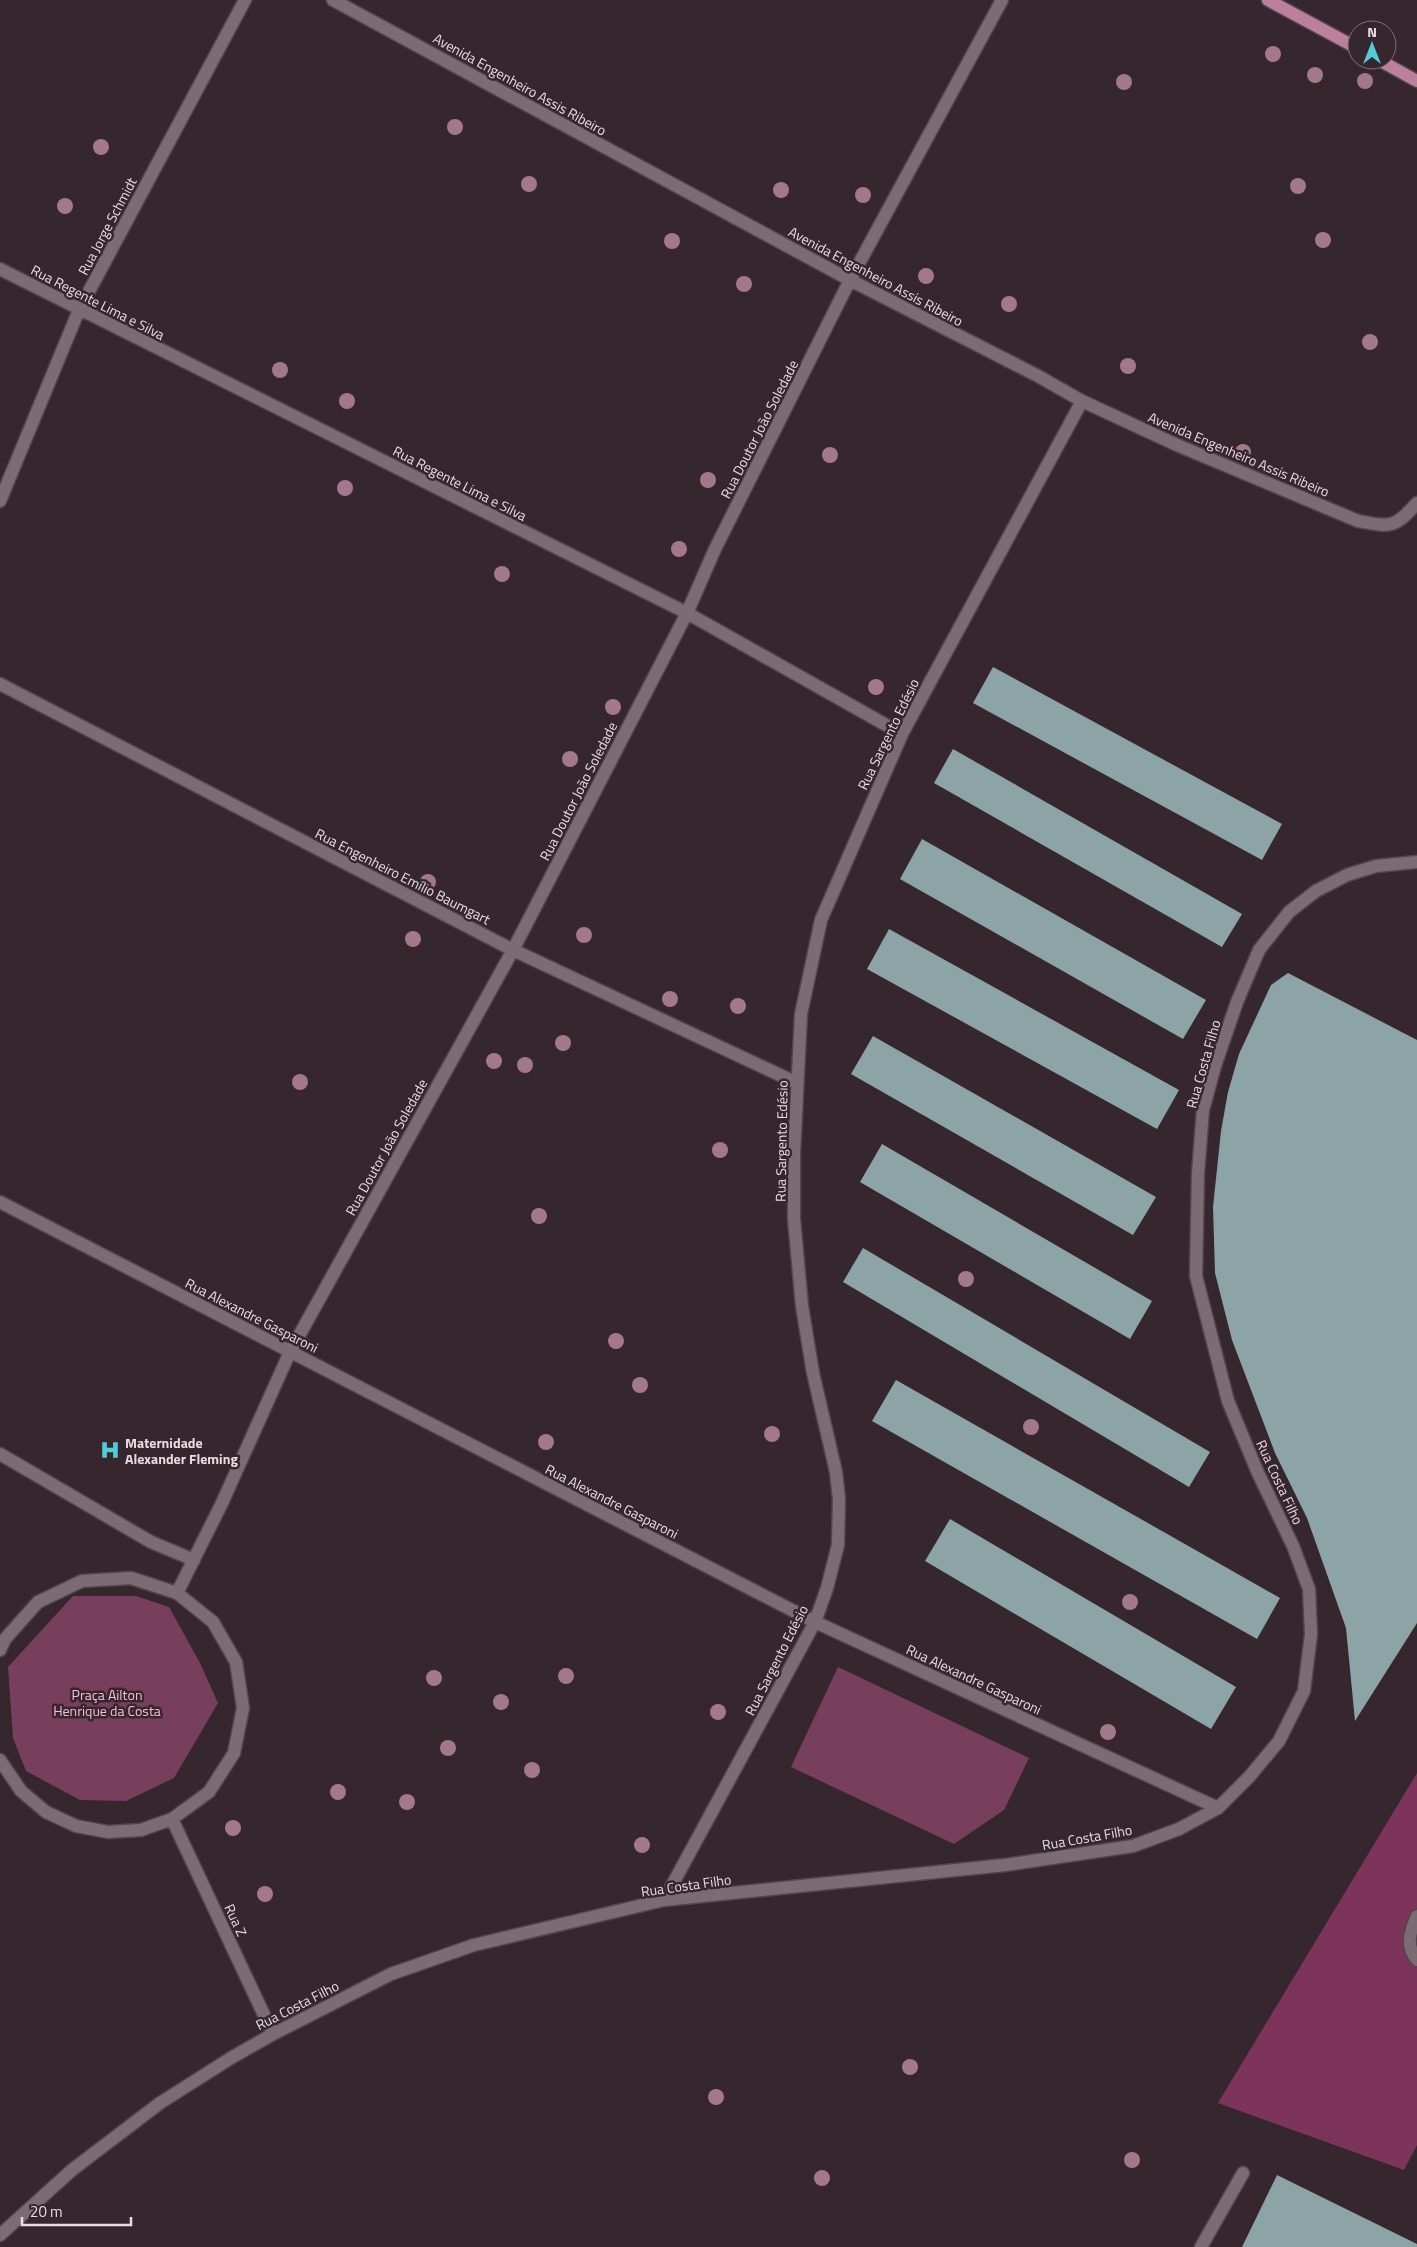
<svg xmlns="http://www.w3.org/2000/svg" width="1417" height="2247" font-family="'Titillium Web',sans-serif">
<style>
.green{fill:#773f5b}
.forest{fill:#7d345b}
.building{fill:#8da4a7}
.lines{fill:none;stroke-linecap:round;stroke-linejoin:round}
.lane-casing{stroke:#52454b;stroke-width:15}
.street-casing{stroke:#52454b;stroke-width:15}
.primary-casing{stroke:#52454b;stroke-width:15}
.lane{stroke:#7d6b73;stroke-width:12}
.street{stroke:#7d6b73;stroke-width:12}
.primary{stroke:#bc7f9c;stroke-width:12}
.tree{fill:#a3788c}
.labels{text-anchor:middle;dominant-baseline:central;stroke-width:5;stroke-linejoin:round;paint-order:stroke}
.street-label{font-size:14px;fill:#e7dde1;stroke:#36272e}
.poi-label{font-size:14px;font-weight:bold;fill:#e7dde1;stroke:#36272e;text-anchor:start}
.park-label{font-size:14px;fill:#fdbbd9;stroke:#36272e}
</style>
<rect width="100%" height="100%" fill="#36272e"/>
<path class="green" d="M73,1596H136L169,1607L200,1663L218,1703L174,1778L126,1801L80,1800L26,1771L13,1738L8,1667Z
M838,1667L1029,1758L1004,1810L954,1844L791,1767Z"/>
<path class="forest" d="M1417,1773V1918L1409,1934L1417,1944V2145L1404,2170L1218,2103Z"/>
<path class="building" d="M993,667L1282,824L1262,860L973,703Z
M953,749L1242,914L1222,947L934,783Z
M922,839L1206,1000L1183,1039L900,879Z
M889,929L1179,1090L1157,1129L867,969Z
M1288,973L1417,1040V1623L1355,1721L1346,1628L1307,1518L1275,1453L1232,1340L1215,1273L1213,1207L1221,1131L1228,1092L1239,1054L1271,985Z
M873,1036L1156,1197L1133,1235L851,1074Z
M882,1144L1152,1301L1130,1339L860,1182Z
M863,1248L1210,1452L1189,1487L843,1282Z
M896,1380L1280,1598L1257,1639L872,1421Z
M950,1519L1236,1687L1211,1729L925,1561Z
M1277,2175L1417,2244V2247H1242Z"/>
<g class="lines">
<defs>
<path id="lane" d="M0,1454L151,1542L194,1560
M1201,2247L1243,2173"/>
<path id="street" d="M333,0L850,280L1038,376L1082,401L1177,445L1358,521C1390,527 1394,529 1417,503
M0,269L687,613L902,734
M0,501L79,310L245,0
M0,684L513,950L797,1083
M0,1202L815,1622L1218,1808
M177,1593L222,1503L290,1352L513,950L687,613L715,549L850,280L1002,0
M0,1650L5,1639L38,1602L82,1581L131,1578L177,1593L213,1622L236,1662L243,1708L234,1753L209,1792L172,1819L141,1830L108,1832L76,1826L46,1812L21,1791L0,1760
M172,1819L273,2034
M664,1900L815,1622L827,1588L838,1545L839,1499L836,1472L813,1373L802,1306L794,1219V1153L801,1014L821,920L902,734L1082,401
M1417,1916C1410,1932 1405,1945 1417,1960
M0,2235L72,2170L160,2103L231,2058L273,2034L391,1974L474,1945L664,1900L1005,1865L1133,1846L1179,1829L1218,1808L1249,1777L1279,1741L1304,1691L1311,1634L1309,1589L1293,1546L1258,1473L1228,1401L1196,1276L1198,1173L1203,1110L1215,1066L1237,1002L1259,950L1289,912L1316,891L1347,875L1376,866L1417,862"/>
<path id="primary" d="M1268,0L1357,48
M1379,60L1417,81"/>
</defs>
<use href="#lane" class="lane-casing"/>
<use href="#street" class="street-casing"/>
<use href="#primary" class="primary-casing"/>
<use href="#lane" class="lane"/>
<use href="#street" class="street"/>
<use href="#primary" class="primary"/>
</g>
<g class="tree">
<circle cx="1273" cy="54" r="8"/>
<circle cx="1315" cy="75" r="8"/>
<circle cx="1365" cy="81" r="8"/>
<circle cx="1124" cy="82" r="8"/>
<circle cx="455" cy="127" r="8"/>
<circle cx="101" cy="147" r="8"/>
<circle cx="529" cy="184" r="8"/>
<circle cx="1298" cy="186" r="8"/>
<circle cx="781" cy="190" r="8"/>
<circle cx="863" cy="195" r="8"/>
<circle cx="65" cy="206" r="8"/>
<circle cx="1323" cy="240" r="8"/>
<circle cx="672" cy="241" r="8"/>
<circle cx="926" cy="276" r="8"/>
<circle cx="744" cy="284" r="8"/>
<circle cx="1009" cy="304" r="8"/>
<circle cx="1370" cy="342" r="8"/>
<circle cx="1128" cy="366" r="8"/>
<circle cx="280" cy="370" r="8"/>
<circle cx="347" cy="401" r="8"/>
<circle cx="1243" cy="452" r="8"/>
<circle cx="830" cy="455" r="8"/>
<circle cx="708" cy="480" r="8"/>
<circle cx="345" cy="488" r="8"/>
<circle cx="679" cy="549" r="8"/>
<circle cx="502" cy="574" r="8"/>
<circle cx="876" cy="687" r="8"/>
<circle cx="613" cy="707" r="8"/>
<circle cx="570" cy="759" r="8"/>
<circle cx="428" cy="882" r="8"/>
<circle cx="584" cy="935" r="8"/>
<circle cx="413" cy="939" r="8"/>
<circle cx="670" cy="999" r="8"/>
<circle cx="738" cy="1006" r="8"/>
<circle cx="563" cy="1043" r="8"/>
<circle cx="494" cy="1061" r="8"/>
<circle cx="525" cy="1065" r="8"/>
<circle cx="300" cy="1082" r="8"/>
<circle cx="720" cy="1150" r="8"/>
<circle cx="539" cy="1216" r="8"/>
<circle cx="966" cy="1279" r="8"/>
<circle cx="616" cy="1341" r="8"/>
<circle cx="640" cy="1385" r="8"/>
<circle cx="1031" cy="1427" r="8"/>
<circle cx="772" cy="1434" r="8"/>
<circle cx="546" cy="1442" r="8"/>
<circle cx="1130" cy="1602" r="8"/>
<circle cx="566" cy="1676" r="8"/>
<circle cx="434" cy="1678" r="8"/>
<circle cx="501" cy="1702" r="8"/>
<circle cx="718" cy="1712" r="8"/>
<circle cx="1108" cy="1732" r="8"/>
<circle cx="448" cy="1748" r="8"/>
<circle cx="532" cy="1770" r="8"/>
<circle cx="338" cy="1792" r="8"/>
<circle cx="407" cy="1802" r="8"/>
<circle cx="233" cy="1828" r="8"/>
<circle cx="642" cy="1845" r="8"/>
<circle cx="265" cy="1894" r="8"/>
<circle cx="910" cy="2067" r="8"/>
<circle cx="716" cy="2097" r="8"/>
<circle cx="1132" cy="2160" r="8"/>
<circle cx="822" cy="2178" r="8"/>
</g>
<defs>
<symbol id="hospital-bare" viewBox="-9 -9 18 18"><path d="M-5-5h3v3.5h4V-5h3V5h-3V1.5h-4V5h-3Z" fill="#52cbd8" stroke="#36272e" stroke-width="2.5" paint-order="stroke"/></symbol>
</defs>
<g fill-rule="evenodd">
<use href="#hospital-bare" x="96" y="1436" width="28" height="28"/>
</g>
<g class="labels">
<g class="street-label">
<text transform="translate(520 84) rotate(29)">Avenida Engenheiro Assis Ribeiro</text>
<text transform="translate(107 226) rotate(-62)">Rua Jorge Schmidt</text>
<text transform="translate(876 276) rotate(28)">Avenida Engenheiro Assis Ribeiro</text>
<text transform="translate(98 302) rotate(27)">Rua Regente Lima e Silva</text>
<text transform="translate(759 429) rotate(-63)">Rua Doutor João Soledade</text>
<text transform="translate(1239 454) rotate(23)">Avenida Engenheiro Assis Ribeiro</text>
<text transform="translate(460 483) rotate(27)">Rua Regente Lima e Silva</text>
<text transform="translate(888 734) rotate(-64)">Rua Sargento Edésio</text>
<text transform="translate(578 791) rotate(-63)">Rua Doutor João Soledade</text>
<text transform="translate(403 876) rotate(27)">Rua Engenheiro Emílio Baumgart</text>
<text transform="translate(1203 1064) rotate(-74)">Rua Costa Filho</text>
<text transform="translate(781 1141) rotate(-89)">Rua Sargento Edésio</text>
<text transform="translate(386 1147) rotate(-61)">Rua Doutor João Soledade</text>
<text transform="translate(252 1315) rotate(27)">Rua Alexandre Gasparoni</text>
<text transform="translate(1280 1482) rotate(65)">Rua Costa Filho</text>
<text transform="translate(612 1501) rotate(27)">Rua Alexandre Gasparoni</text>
<text transform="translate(776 1660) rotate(-63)">Rua Sargento Edésio</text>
<text transform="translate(974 1679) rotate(25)">Rua Alexandre Gasparoni</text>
<text transform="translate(1087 1837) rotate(-10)">Rua Costa Filho</text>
<text transform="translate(686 1885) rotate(-8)">Rua Costa Filho</text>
<text transform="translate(236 1920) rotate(65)">Rua Z</text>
<text transform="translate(297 2005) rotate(-27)">Rua Costa Filho</text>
</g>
<g class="poi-label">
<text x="125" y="1442">Maternidade<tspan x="125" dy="16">Alexander Fleming</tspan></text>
</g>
<g class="park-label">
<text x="107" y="1694">Praça Ailton<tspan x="107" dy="16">Henrique da Costa</tspan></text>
</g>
</g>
<g transform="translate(1372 45)"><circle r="24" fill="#36272e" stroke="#7d7076"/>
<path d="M0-4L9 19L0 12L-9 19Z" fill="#52cbd8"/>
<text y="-8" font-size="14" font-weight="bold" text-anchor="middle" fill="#e7dde1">N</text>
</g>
<path d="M22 2217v8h109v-8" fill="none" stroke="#e7dde1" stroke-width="2.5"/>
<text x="30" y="2217" font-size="15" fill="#e7dde1" stroke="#36272e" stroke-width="4" paint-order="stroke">20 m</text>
</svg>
